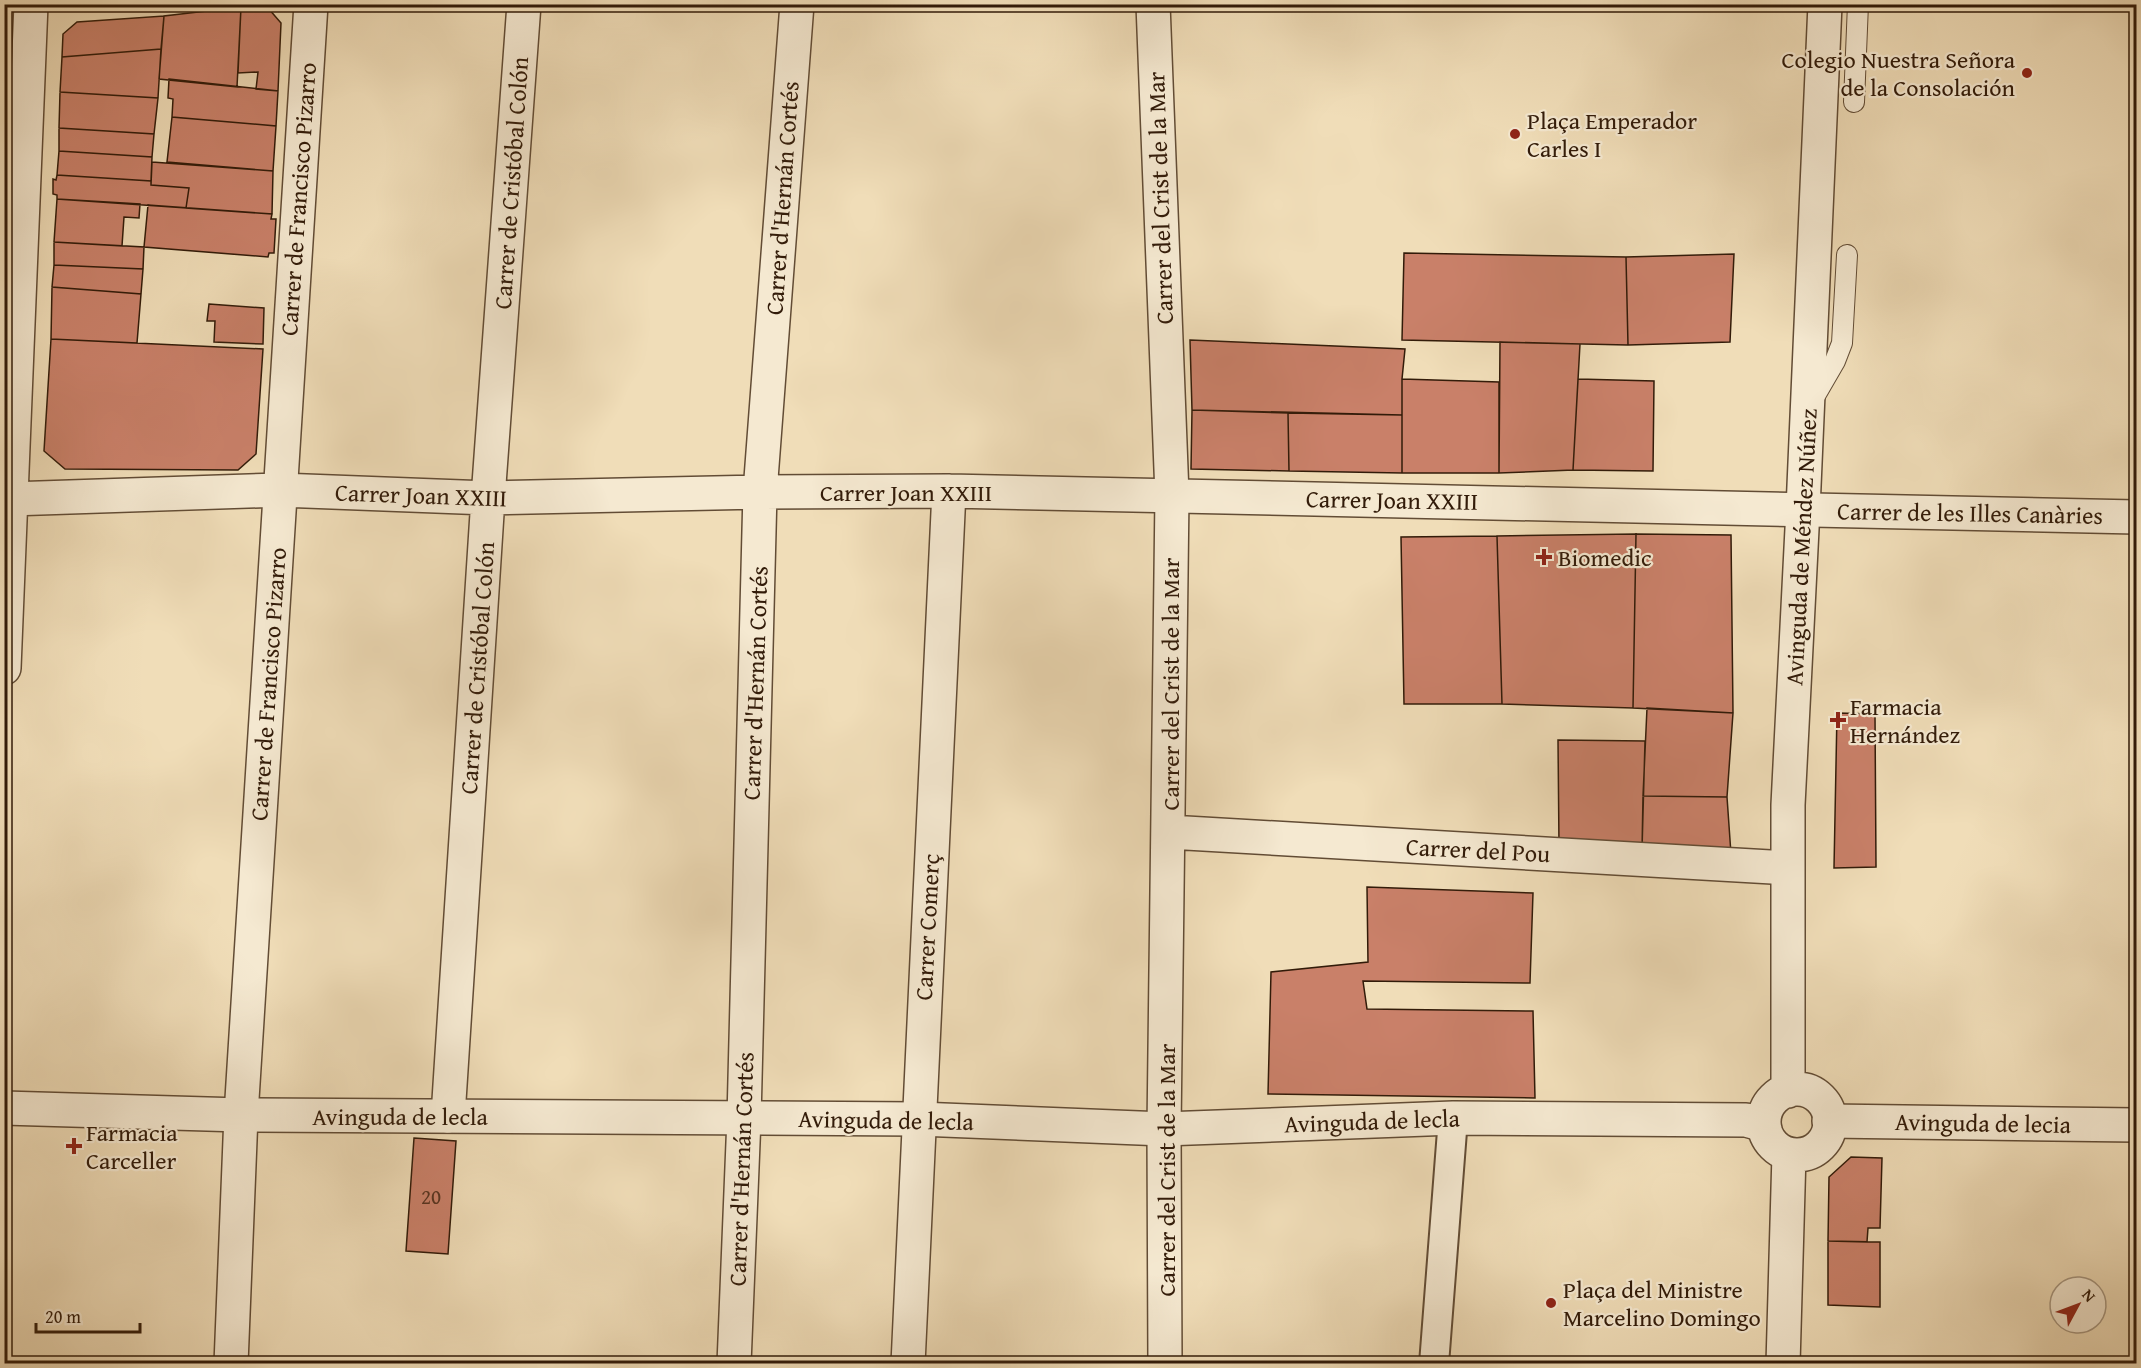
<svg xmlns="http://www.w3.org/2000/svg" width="2141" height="1368" font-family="'Gentium Book Plus',serif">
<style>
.building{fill:#c98069;stroke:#321b09;stroke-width:1.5}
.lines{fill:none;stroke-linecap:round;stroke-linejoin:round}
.service-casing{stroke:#624c35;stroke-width:22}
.pedestrian-casing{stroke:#624c35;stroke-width:32}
.minor-casing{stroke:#624c35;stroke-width:36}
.tertiary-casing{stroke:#624c35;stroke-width:36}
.service{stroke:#f5e9d1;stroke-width:20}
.pedestrian{stroke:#f5e9d1;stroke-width:28}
.minor{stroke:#f5e9d1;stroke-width:33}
.tertiary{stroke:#f5e9d1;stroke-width:33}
.poi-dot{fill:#8f2418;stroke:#f5e9d1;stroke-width:2}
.labels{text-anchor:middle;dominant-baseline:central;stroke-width:4.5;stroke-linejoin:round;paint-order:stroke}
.number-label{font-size:21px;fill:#583421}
.poi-label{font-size:24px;fill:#321b09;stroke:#f5e9d1;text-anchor:start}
.street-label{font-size:24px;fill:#321b09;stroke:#f5e9d1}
</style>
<rect width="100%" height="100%" fill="#f0ddb8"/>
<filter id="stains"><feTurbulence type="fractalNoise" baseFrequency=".00333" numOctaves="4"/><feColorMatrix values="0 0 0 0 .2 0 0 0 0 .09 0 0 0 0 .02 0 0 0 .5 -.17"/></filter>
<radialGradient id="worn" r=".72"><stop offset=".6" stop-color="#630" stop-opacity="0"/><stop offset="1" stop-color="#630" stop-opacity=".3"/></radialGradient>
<path class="building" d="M241,7L237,87L159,79L164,16Z
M241,7L268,8L281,23L278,91L256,89L258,72L238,73Z
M164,16L161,49L62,57L63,34L77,22Z
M161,49L158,98L60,92L62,57Z
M169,79L278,91L276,126L172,117L173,99L168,98Z
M60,92L158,98L154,134L59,128Z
M172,117L276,126L273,171L167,162Z
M59,128L154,134L152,157L59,151Z
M59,151L152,157L151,181L57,175Z
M152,162L273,171L272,214L186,208L189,188L151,185Z
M57,175L151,181V185L189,188L186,208L57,199V195L53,194V179L56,180Z
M57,199L140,204L139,218L124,217L122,246L54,242Z
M148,205L272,214L271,219H276L274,253H269L268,257L144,247Z
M54,242L144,247L143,269L54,265Z
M1404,253L1626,257L1628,345L1402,340Z
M1734,254L1730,342L1628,345L1626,257Z
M54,265L143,269L141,294L52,287Z
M52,287L141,294L137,343L51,339Z
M209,304L264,308L263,344L214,342L215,321H207Z
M51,339L263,349L256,454L238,470L65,469L44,451Z
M1190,340L1405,349L1402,379V415L1192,410Z
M1500,342L1580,344L1573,470L1499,473Z
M1402,379L1499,382V473H1402Z
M1578,379L1654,381L1653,471L1573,470Z
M1192,410L1288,413L1289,471L1191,469Z
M1288,413L1402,415V473L1289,471Z
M1636,534L1633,708L1502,704L1497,536Z
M1636,534L1731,535L1733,713L1633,708Z
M1497,536L1502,704H1404L1401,537Z
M1647,708L1733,713L1727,797L1643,796Z
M1837,713L1875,714L1876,867L1834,868Z
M1558,740L1645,741L1642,850L1559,846Z
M1643,796L1727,797L1731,854L1642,850Z
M1367,887L1533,893L1530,983L1363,981L1367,1009L1533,1011L1535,1098L1268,1094L1271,972L1368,962Z
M414,1138L456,1141L448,1254L406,1251Z
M1851,1157L1882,1158L1880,1228H1868L1867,1242L1828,1241L1829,1177Z
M1828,1241L1880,1242V1307L1828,1305Z"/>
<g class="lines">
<defs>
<path id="service" d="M1854,102L1858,4
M1813,399L1835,361L1842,343L1847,255"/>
<path id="pedestrian" d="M1434,1364L1453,1118"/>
<path id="minor" d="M1153,4L1172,495L1164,1129L1165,1364
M10,499L280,490L488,498L760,492L949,491L2136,517
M4,668L31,4
M1169,832L1787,868
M448,1116L488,498L524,4
M1829,1121L2136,1125
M231,1364L241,1115L311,4
M734,1364L744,1118L760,492L797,4
M908,1364L949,491"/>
<path id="tertiary" d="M1764 1122a33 33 0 1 1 66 0a33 33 0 1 1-66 0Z
M1788,1091V805L1803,509L1825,4
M4,1108L241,1115L919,1119L1164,1129L1453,1118L1746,1120L1757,1123L1765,1129
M1783,1364L1789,1154"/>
</defs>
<use href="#service" class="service-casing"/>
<use href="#pedestrian" class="pedestrian-casing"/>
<use href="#minor" class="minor-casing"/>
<use href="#tertiary" class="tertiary-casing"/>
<use href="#service" class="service"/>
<use href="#pedestrian" class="pedestrian"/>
<use href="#minor" class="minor"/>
<use href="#tertiary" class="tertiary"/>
</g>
<g class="poi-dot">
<circle cx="2027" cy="73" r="6"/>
<circle cx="1515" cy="134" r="6"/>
<path d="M1541 548h6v6h6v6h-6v6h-6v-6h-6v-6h6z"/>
<path d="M1835 711h6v6h6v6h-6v6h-6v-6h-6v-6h6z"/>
<path d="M71 1137h6v6h6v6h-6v6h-6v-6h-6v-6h6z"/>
<circle cx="1551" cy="1303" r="6"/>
</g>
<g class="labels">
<g class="number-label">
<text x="431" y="1196">20</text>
</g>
<g class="poi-label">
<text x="2015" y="59" text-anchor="end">Colegio Nuestra Señora<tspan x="2015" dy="28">de la Consolación</tspan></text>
<text x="1527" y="120">Plaça Emperador<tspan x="1527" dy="28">Carles I</tspan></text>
<text x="1558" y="557">Biomedic</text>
<text x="1850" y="706">Farmacia<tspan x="1850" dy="28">Hernández</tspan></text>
<text x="86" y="1132">Farmacia<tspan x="86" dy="28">Carceller</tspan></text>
<text x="1563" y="1289">Plaça del Ministre<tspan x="1563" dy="28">Marcelino Domingo</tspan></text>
</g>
<g class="street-label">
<text transform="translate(511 183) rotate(-86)">Carrer de Cristóbal Colón</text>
<text transform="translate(782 198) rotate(-86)">Carrer d'Hernán Cortés</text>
<text transform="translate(1160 198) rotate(-92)">Carrer del Crist de la Mar</text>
<text transform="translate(298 199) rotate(-86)">Carrer de Francisco Pizarro</text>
<text x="906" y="492">Carrer Joan XXIII</text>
<text transform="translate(421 495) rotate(2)">Carrer Joan XXIII</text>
<text transform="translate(1392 500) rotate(1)">Carrer Joan XXIII</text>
<text transform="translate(1970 513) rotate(1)">Carrer de les Illes Canàries</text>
<text transform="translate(1801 547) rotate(-87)">Avinguda de Méndez Núñez</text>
<text transform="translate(477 668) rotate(-86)">Carrer de Cristóbal Colón</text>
<text transform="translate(755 683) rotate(-88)">Carrer d'Hernán Cortés</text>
<text transform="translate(268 684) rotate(-86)">Carrer de Francisco Pizarro</text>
<text transform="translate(1170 684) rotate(-90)">Carrer del Crist de la Mar</text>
<text transform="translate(1478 850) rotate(3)">Carrer del Pou</text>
<text transform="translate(927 927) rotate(-87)">Carrer Comerç</text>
<text x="400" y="1116">Avinguda de lecla</text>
<text transform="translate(886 1120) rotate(1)">Avinguda de lecla</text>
<text transform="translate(1372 1121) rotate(-2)">Avinguda de lecla</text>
<text transform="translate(1983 1123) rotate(1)">Avinguda de lecia</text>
<text transform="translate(741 1169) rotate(-88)">Carrer d'Hernán Cortés</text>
<text transform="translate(1166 1170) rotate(-90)">Carrer del Crist de la Mar</text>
</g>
</g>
<rect width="2141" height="1368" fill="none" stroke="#f0ddb8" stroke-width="24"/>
<rect x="6" y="6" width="2129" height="1356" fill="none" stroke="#321b09" stroke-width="3"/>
<rect x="12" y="12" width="2117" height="1344" fill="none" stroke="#321b09" stroke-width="1.5"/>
<g transform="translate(2078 1305) rotate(49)"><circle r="28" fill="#f5e9d1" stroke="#a79781" stroke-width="1.5"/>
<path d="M0-4.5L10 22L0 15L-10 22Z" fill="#8f2418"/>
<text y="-9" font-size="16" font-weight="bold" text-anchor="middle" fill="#321b09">N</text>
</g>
<path d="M36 1323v9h104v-9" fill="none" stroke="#321b09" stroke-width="3"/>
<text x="45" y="1323" font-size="18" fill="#321b09" stroke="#f5e9d1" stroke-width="4.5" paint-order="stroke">20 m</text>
<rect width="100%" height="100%" filter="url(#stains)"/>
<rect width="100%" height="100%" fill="url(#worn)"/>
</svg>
